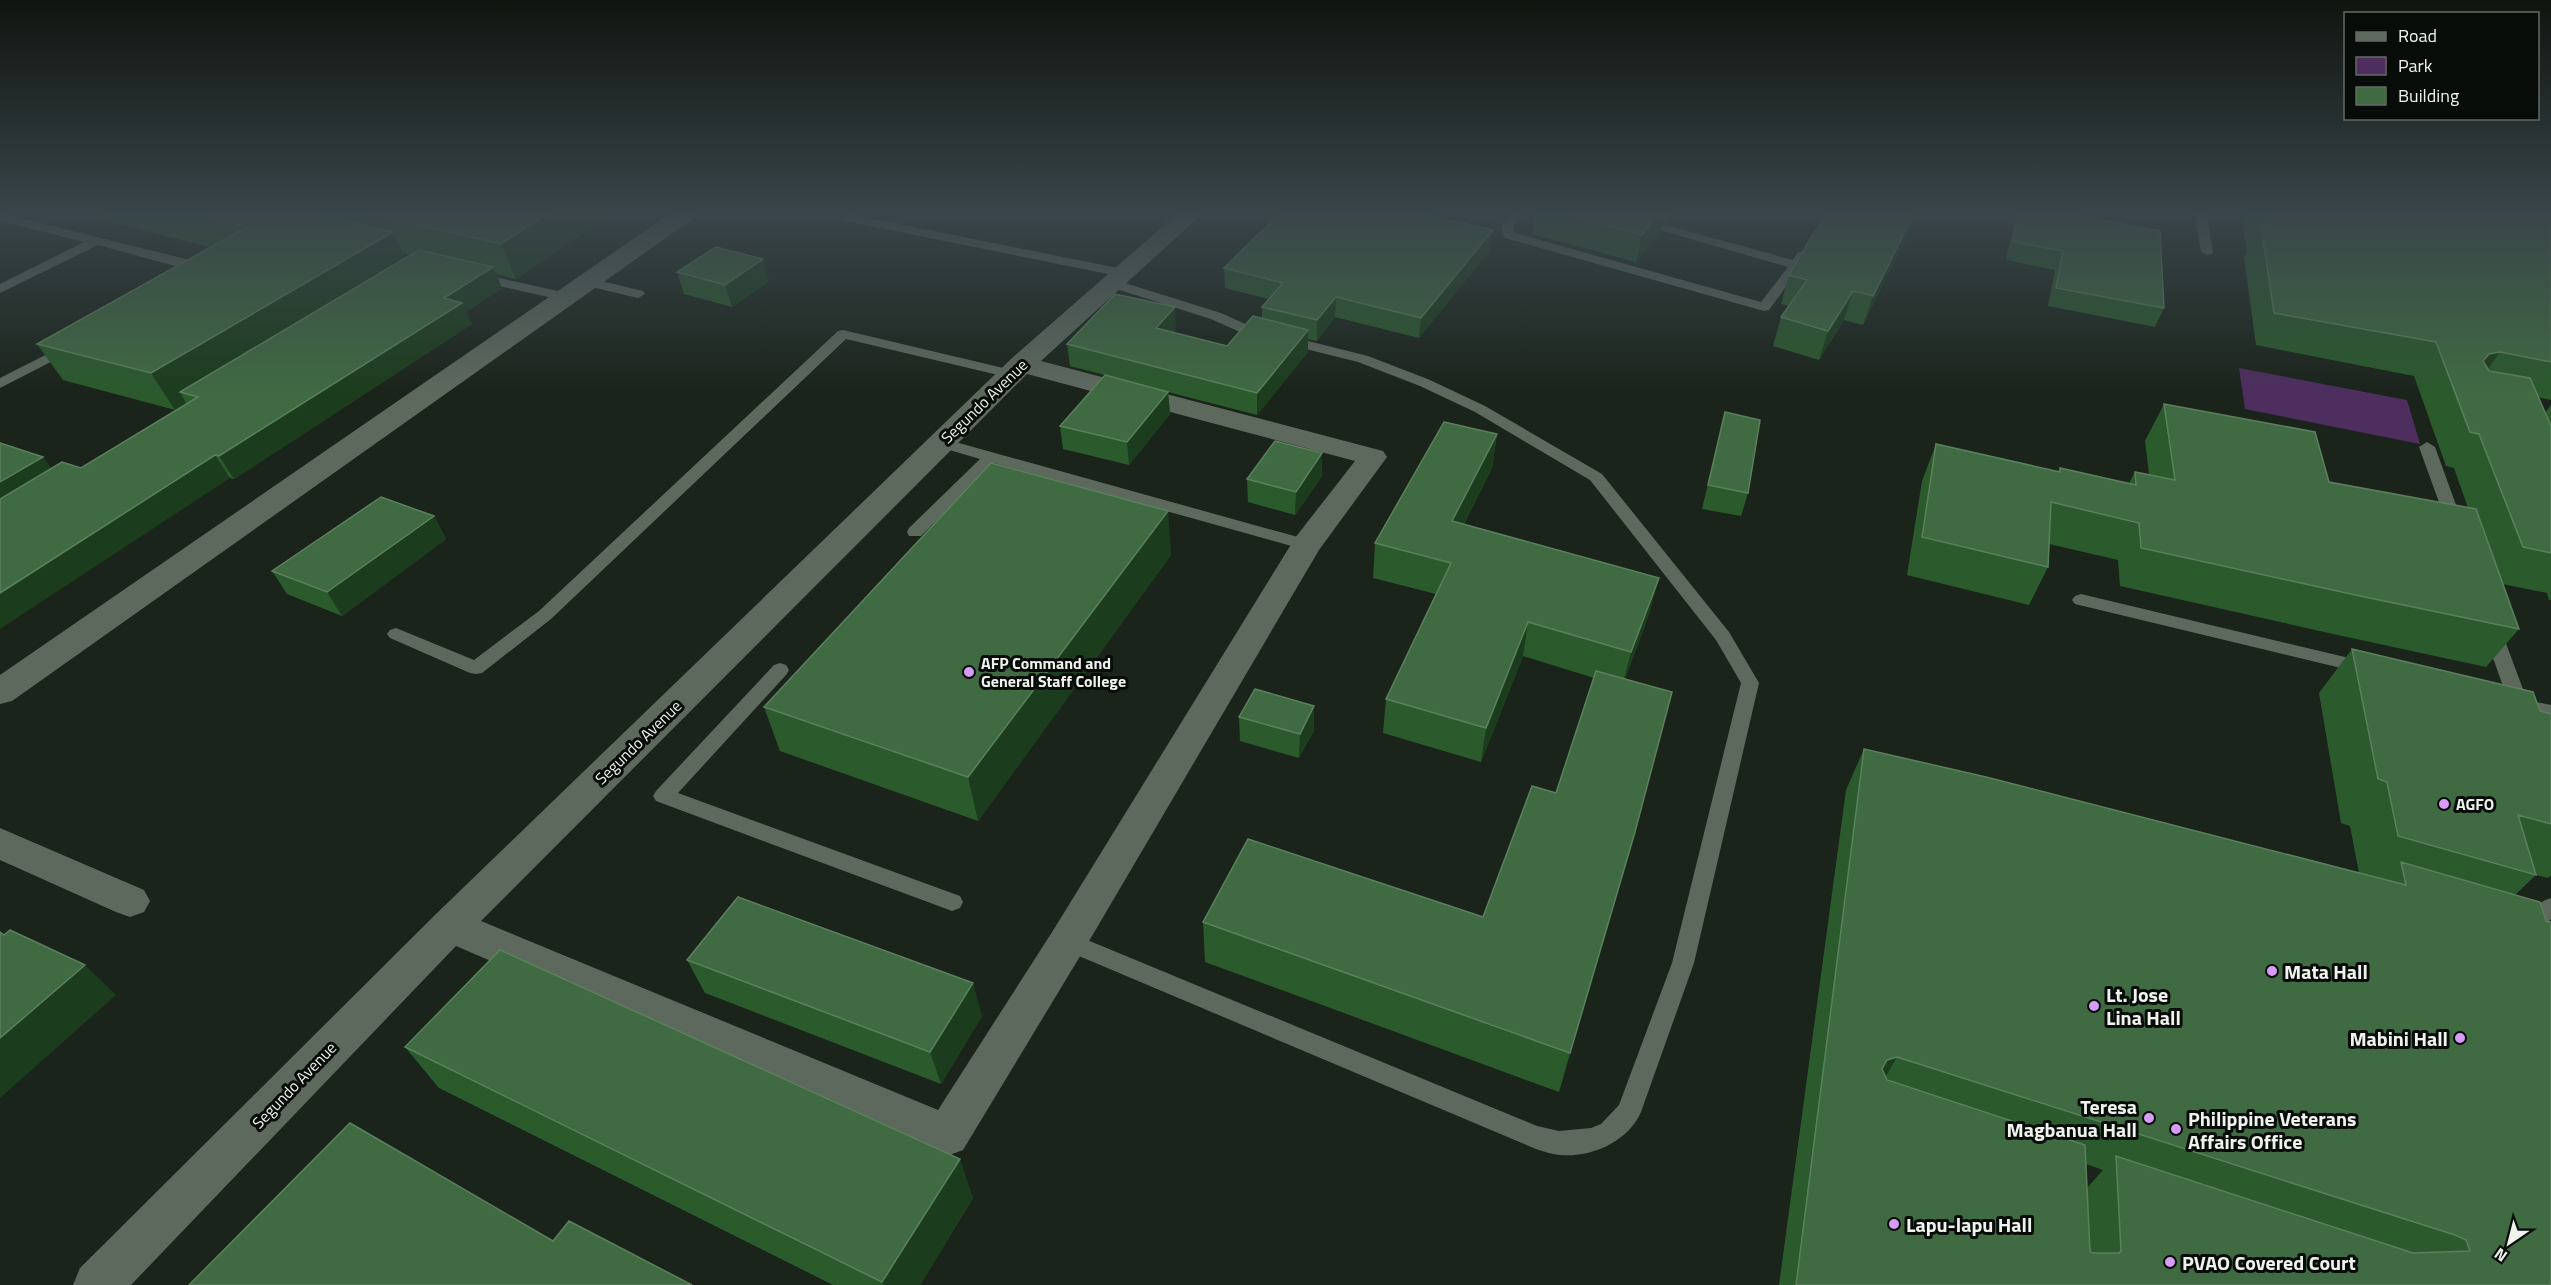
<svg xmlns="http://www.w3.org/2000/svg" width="2551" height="1285" font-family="'Titillium Web',sans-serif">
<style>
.green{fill:#4d2e5e}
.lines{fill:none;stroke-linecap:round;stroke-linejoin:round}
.service{fill:#5e695e;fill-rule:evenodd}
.minor{fill:#5e695e;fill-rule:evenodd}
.wall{fill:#2b5a2d;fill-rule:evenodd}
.shaded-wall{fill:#1c3d1d}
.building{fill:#406a42;stroke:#5b805d;stroke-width:1.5;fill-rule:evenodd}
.poi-dot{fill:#d79bf9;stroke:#080c08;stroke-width:2}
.labels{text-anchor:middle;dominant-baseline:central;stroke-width:6;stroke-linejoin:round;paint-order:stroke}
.street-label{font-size:16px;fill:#eef4ed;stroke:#080c08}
.poi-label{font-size:16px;font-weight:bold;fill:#eef4ed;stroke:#080c08;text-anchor:start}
.near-poi-label{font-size:20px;font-weight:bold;fill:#eef4ed;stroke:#080c08;text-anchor:start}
</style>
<rect width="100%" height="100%" fill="#1b241b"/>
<path class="green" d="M2239,368L2407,400L2420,444L2245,409Z"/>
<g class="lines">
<path class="service" d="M0,213L206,264L212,270L205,274L98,245L0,293V284L84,242L0,221Z
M1511,213H1523L1513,227L1515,233L1761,302L1788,267L1601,213H1622L1793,260L1798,252H1808L1809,255L1769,310L1764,311L1505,238L1501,227Z
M2194,213H2206L2213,251L2212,254L2207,255L2201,251Z
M849,214L1123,269L1130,273L1123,277L845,221L843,218Z
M477,273L571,294L573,297L566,301L472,280L470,277Z
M588,278L643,291L645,294L638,298L583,285L581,282Z
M1112,279L1221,313L1252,327L1368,356L1430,380L1485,406L1602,474L1729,632L1759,683L1694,963L1641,1112C1628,1142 1591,1158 1559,1155C1551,1154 1543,1151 1536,1149L1060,948L1057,941L1060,934L1068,932L1537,1126L1559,1131L1591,1128L1601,1124L1619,1105L1672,963L1741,683L1716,640L1590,480L1475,412L1420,386L1358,362L1242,333L1211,319L1107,286L1105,283L1107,280Z
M843,330L1016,371L1018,374L1011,378L846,339L551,619L482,673L476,674L470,673L390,638L387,634L390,630L396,628L474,660L539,611L838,331Z
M67,344L72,345L74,348L72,351L0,388V378Z
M941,438L1312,541L1314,545L1312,549L1306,550L994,463L921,536H909L907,532L909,528L980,459L936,446L933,443L936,440Z
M2427,442L2435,447L2464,527L2462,531H2450L2448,527L2419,447Z
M2081,594L2366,662L2372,663L2375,668L2372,673L2366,674L2075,604L2072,600L2075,596Z
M2492,624L2498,626L2501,630L2527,700L2551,705V719L2508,709L2506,704L2508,700L2483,630L2486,626Z
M780,663L786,665L789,670L786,675L678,793L960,896L963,902L960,908L952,911L944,908L656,801L653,796L656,791L774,665Z
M2551,898V919C2540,928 2532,938 2518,933L2515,927C2521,915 2538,902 2551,898Z"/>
<path class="minor" d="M671,213H697L694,218L12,701L0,704V675Z
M1178,213H1203L1041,361L1383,451L1387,457L1319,550L1082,953L963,1150L947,1156L931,1150L456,946L131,1285H73L80,1268L436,914L1012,358ZM1027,374L1355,461L1295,538L1054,929L938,1110L481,921Z
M0,828L144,890L150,901L144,912L130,917L116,912L0,860Z"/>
</g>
<path class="wall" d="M98,213H613L516,279L496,274L502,288L466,312L472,324L234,479L230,478L52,468H81L187,404L186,403L175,410L63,380L37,344L210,247L102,220ZM402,253L411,255L405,258Z
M1280,213H1435V217L1490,250L1419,338L1335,317L1317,341L1308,339V352L1257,415L1168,392L1170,414L1129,465L1063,449L1060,426L1105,375L1070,366L1067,344L1176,329L1174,332L1227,346L1262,318V307L1269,299L1225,288L1224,268Z
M1535,213H1675L1667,223L1662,222L1660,232L1636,262L1532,234Z
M1828,213H1918L1863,325L1844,320L1819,360L1773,346L1781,317L1789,306L1781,304L1789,275Z
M2018,213H2067L2164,308L2155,327L2048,306L2055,270L2006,260L2014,223Z
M2243,213H2551V400L2538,397L2545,413L2551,405V600H2549L2547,593L2502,584L2519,629L2486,667L2333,634L2120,586L2118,560L2049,544L2048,567L2029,605L1907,575L1922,481L1936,444L2058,472L2060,468L2129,483L2135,472L2149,474L2145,441L2164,404L2329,482L2468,508L2454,468L2446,466L2414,376L2256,345L2244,257L2247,251L2241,216Z
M677,272L769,281L732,307L684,294Z
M1725,412L1748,493L1741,516L1702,509Z
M1497,434L1492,468L1464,524L1650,612L1625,679L1635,832L1559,1092L1205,962L1203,922L1483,917L1556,793L1594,678L1523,656L1481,762L1383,733L1386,699L1436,594L1373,578L1375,543Z
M1322,476L1295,515L1248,502L1247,479Z
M434,516L446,539L342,616L287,594L272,571Z
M1171,555L978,821L780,751L764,707Z
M2352,649L2551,824V875L2548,878L2536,875L2515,895L2546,921L2551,1285H1779L1846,790L1864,749L2359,873L2350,826L2341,823L2319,693ZM2086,1164L2103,1170L2087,1188Z
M1314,706V730L1299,758L1240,741L1239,717Z
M687,960L982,1016L941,1084L705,993Z
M405,1047L973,1198L920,1285H833L439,1088Z"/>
<path class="shaded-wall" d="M549,213H613L516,279L501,244Z
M1424,213H1435L1434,219L1422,234Z
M1659,213H1664L1660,232L1636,262L1642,235Z
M1670,213H1675L1667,223Z
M1914,213H1918L1916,218L1863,325L1873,296Z
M1493,230L1490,250L1419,338L1421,318Z
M393,232L409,267L180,392L186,403L175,410L151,373Z
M763,259L769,281L732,307L725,285Z
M493,267L502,288L466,312L472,324L234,479L219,456L444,298Z
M1853,291L1844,320L1819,360L1828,331Z
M1336,297L1335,317L1317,341V320Z
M1175,307L1176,329L1158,350L1156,328Z
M1308,330V352L1257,415V393Z
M2500,352L2476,386L2483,361L2489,354Z
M1168,392L1170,414L1129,465L1127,442Z
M1497,434L1492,468L1448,555L1452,521Z
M1322,453V476L1295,515L1296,492Z
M215,455L230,478L0,629V593Z
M43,457L60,480L0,516V482Z
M1168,511L1171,555L978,821L968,777Z
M434,516L446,539L342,616L327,592Z
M1659,578L1650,612L1622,687L1631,652Z
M1528,622L1523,656L1481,762L1486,728Z
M1314,706V730L1299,758L1300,734Z
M1635,832L1624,873L1559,1092L1570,1053Z
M85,965L116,995L0,1098V1038Z
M973,983L982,1016L941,1084L930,1052Z
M1897,1057L1875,1095L1864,1098L1887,1060Z
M960,1159L973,1198L920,1285H884L882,1282Z"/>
<path class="building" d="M191,213H309L393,232L151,373L37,344L247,227Z
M364,213H549L501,244Z
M1280,213H1424V214L1493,230L1421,318L1336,297L1317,320L1262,307L1283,283L1224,268Z
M1561,213H1659L1642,235Z
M1828,213H1914L1873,296L1853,291L1828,331L1781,317L1807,280L1789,275L1812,236Z
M2019,213H2067L2160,231L2164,308L2056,288L2063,251L2013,242Z
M2263,213H2551V362L2500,352L2489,354L2483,361L2489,371L2530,378L2551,426V553L2523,547L2479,434L2470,432L2436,342L2274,313L2261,226L2265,227Z
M716,247L763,259L725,285L677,272Z
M419,250L493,267L444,298L462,303L219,456L215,455L0,593V499L62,462L81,468L198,397L180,392Z
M1115,294L1175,307L1156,328L1227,346L1253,316L1308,330L1257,393L1067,344Z
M1105,375L1168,392L1127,442L1060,426Z
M2164,404L2315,432L2329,482L2476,509L2519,629L2360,596L2141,548L2139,523L2051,502L2048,567L1922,537L1936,444L2060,472V468L2136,485L2135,472L2175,480Z
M1725,412L1760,420L1748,493L1708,485Z
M1444,422L1497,434L1452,521L1659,578L1631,652L1528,622L1486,728L1386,699L1451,563L1375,543Z
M1275,441L1322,453L1296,492L1247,479Z
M0,443L43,457L0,482Z
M991,463L1168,511L968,777L764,707Z
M381,497L434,516L327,592L272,571Z
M2352,649L2533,692L2540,711L2551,714V824L2518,815L2536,875L2398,836L2387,782L2378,779Z
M1596,671L1672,692L1635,832L1570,1053L1203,922L1248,839L1483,917L1532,786L1556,793Z
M1255,689L1314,706L1300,734L1239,717Z
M1864,749L1986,777L2406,885L2401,862L2540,902L2546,921L2551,922V1285H1796ZM1897,1057L2455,1235L2466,1240L2470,1251L2413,1253L2116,1156L2121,1251L2119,1253H2092L2090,1251L2085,1145L1887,1080L1882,1069L1887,1060Z
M738,897L973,983L930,1052L687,960Z
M10,930L85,965L0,1038V932L4,935Z
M500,950L960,1159L882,1282L405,1047Z
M350,1123L553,1241L569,1221L692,1285H189Z"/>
<linearGradient id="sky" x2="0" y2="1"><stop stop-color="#0f140f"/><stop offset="0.54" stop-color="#39454a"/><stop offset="1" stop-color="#39454a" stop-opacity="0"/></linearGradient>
<rect width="2551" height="393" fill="url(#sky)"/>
<g class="poi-dot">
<circle cx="969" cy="672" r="6"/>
<circle cx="2444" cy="804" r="6"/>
<circle cx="2272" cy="971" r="6"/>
<circle cx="2094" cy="1006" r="6"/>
<circle cx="2460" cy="1038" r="6"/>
<circle cx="2149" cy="1118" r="6"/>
<circle cx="2176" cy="1129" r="6"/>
<circle cx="1894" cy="1224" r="6"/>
<circle cx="2170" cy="1262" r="6"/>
</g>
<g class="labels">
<g class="street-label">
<text transform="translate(984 401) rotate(-44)">Segundo Avenue</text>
<text transform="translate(638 742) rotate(-44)">Segundo Avenue</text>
<text transform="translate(294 1085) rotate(-46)">Segundo Avenue</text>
</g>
<g class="poi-label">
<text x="981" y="663">AFP Command and<tspan x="981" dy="18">General Staff College</tspan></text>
<text x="2456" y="804">AGFO</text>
</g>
<g class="near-poi-label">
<text x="2284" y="971">Mata Hall</text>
<text x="2106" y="994">Lt. Jose<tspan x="2106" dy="23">Lina Hall</tspan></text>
<text x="2448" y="1038" text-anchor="end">Mabini Hall</text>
<text x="2137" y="1106" text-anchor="end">Teresa<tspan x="2137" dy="23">Magbanua Hall</tspan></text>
<text x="2188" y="1118">Philippine Veterans<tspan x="2188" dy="23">Affairs Office</tspan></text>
<text x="1906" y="1224">Lapu-lapu Hall</text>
<text x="2182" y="1262">PVAO Covered Court</text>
</g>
</g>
<rect x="2344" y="12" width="195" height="108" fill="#080c08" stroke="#646964" stroke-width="1.5"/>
<rect x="2356" y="32" width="30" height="9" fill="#5e695e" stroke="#646964" stroke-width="1.5"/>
<text x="2398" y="42" font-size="18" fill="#eef4ed">Road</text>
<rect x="2356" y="57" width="30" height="18" fill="#4d2e5e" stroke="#646964" stroke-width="1.5"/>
<text x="2398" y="72" font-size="18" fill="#eef4ed">Park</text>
<rect x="2356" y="87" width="30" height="18" fill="#406a42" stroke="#646964" stroke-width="1.5"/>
<text x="2398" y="102" font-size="18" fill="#eef4ed">Building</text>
<g transform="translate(2509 1243) rotate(215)" stroke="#080c08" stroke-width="4.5" paint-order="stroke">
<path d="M0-4.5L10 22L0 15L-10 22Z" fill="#eef4ed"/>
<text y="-9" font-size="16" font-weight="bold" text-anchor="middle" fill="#eef4ed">N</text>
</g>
</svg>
